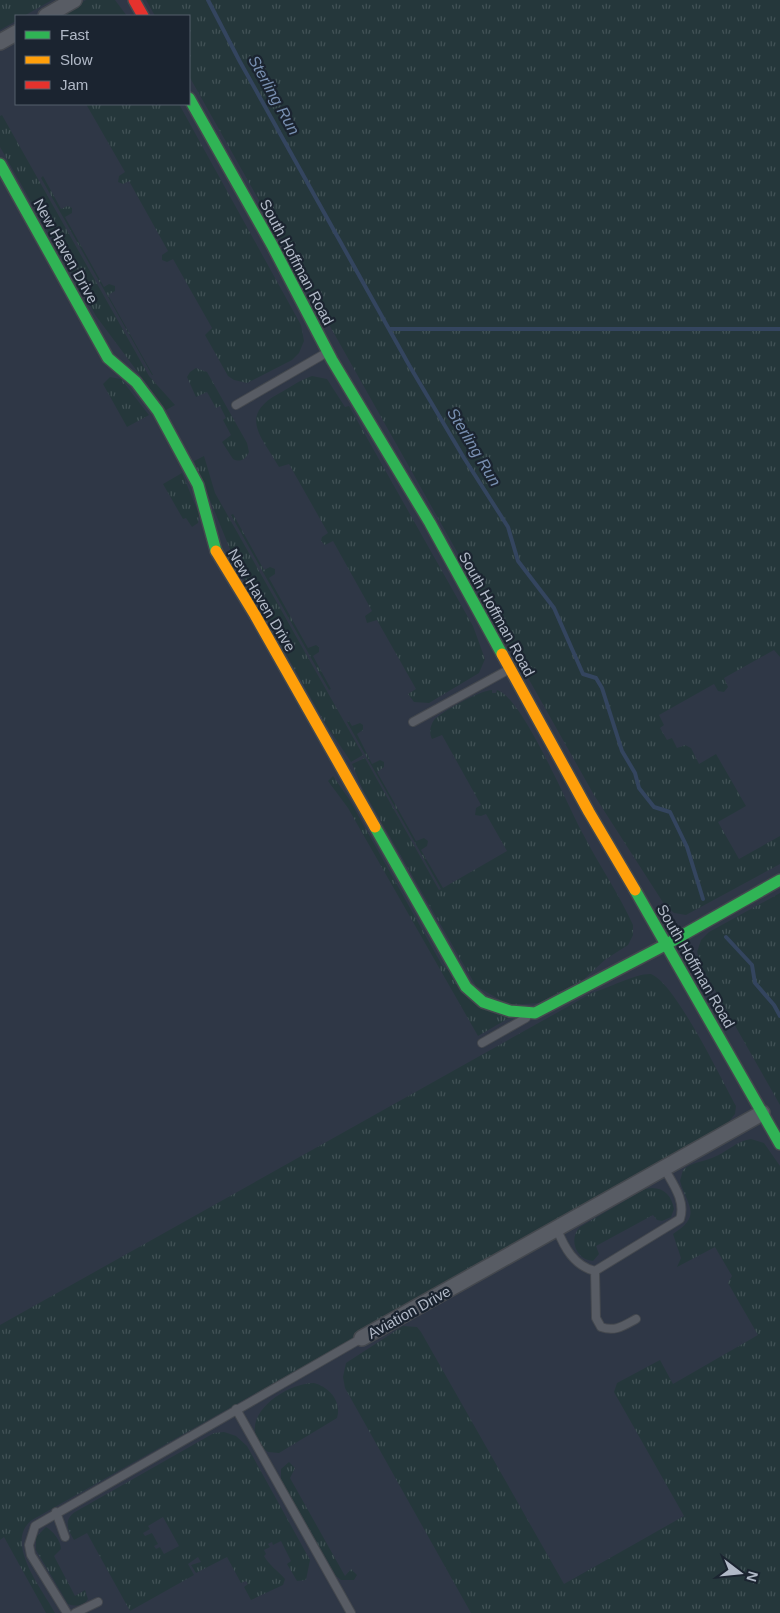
<svg xmlns="http://www.w3.org/2000/svg" width="780" height="1613" font-family="Helvetica,sans-serif">
<style>
.airport{fill:#2f3746;fill-rule:evenodd}
.grass{fill:url(#grass-tufts);fill-rule:evenodd}
.lines{fill:none;stroke-linecap:round;stroke-linejoin:round}
.stream{stroke:#34455f;stroke-width:4}
.lane-casing{stroke:#44484e;stroke-width:10}
.street-casing{stroke:#44484e;stroke-width:18}
.fast-casing{stroke:#44484e;stroke-width:14}
.slow-casing{stroke:#44484e;stroke-width:14}
.jam-casing{stroke:#44484e;stroke-width:14}
.lane{stroke:#585c64;stroke-width:8}
.street{stroke:#585c64;stroke-width:15}
.fast{stroke:#30b455;stroke-width:11}
.slow{stroke:#ff9f0a;stroke-width:11}
.jam{stroke:#e5322d;stroke-width:11}
.labels{text-anchor:middle;dominant-baseline:central;stroke-width:4.5;stroke-linejoin:round;paint-order:stroke}
.street-label{font-size:15px;fill:#b1b9c7;stroke:#1b2430}
.water-label{font-size:16px;font-style:italic;fill:#788fb0;stroke:#1b2430}
</style>
<defs>
<pattern id="grass-tufts" width="24" height="20" patternUnits="userSpaceOnUse" patternTransform="scale(1.25)"><rect width="24" height="20" fill="#25373b"/><path d="M3 7l-1-3M5 7V3M7 7l1-3M15 17l-1-3M17 17v-4M19 17l1-3" fill="none" stroke="#425256"/></pattern>
</defs>
<rect width="100%" height="100%" fill="#282d35"/>
<path class="airport" d="M0,0H780V1613H0ZM16,16H189V104H16Z"/>
<path class="grass" d="M0,0H52L24,16H16V21L0,30Z
M86,0H115L127,16H58Z
M146,0H780V657L774,650L724,678L728,687L724,692L718,691L714,684L659,715L664,725L660,728L667,740L672,738L677,748L685,745L691,748L699,764L716,754L746,806L718,822L739,859L780,836V864L686,915L674,913L664,904L594,795L189,76V16H155Z
M86,104H179L301,325L304,341L299,353L292,360L247,383L234,380L228,376L205,335L212,328L173,259L167,262L162,260V255L168,251L129,181L123,184L118,182L119,176L125,172Z
M2,115L149,376L175,405L166,410L96,316L0,147V116Z
M43,176L61,209L68,206L72,208V213L65,217L104,287L109,284L115,286V291L108,295L153,375H152L41,178Z
M196,368L207,372L247,443L249,452C246,459 240,463 233,459L222,442L231,435L223,420L226,418L220,406L216,408L207,392L196,397L187,377L190,372Z
M312,376L327,379L345,407L349,406L473,626L485,659L479,673L429,703L414,702L408,694L416,689L377,620L367,623L365,616L372,611L333,541L325,545L321,541L322,537L328,533L289,464L279,467C262,437 238,416 278,394C289,388 300,380 312,376Z
M110,377L121,379L149,415L127,427L103,384Z
M204,456L215,493L363,755L351,762L325,723L239,571L194,461Z
M182,473L199,514L198,523L192,527L186,518L183,519L163,484Z
M233,514L264,570L270,567L275,569V574L269,578L308,648L316,645L319,647V652L313,656L331,689L329,690L231,515Z
M492,690V693H496L497,690C523,698 567,805 583,834C599,865 619,894 633,925V935L628,945L606,959L583,980L539,1003L509,1005L476,986L363,790L352,764L365,758L439,890L441,889L347,722L349,721L352,726L360,723L363,725V730L357,734L372,764L380,760L384,762V767L377,772L416,841L424,838L428,841L427,846L421,850L443,888L507,851L486,814L481,816L475,815L476,808L481,805L442,735L432,739C429,733 430,726 434,720C441,712 481,690 492,690Z
M333,776L349,799L442,965L509,1018L478,1036L348,808L328,781Z
M780,893V1105L703,969L697,952L701,940L709,932Z
M651,974C676,984 721,1079 736,1106L735,1114L724,1128L32,1520C3,1542 43,1590 55,1613H46L4,1537L0,1540V1325L592,993C608,988 637,973 651,974Z
M751,1139L764,1143L780,1166V1613H471L345,1388L343,1377L346,1363L403,1326L417,1327L421,1332L564,1584L684,1516L614,1392L617,1383L660,1360L673,1384L758,1335L728,1283L732,1276L715,1247L677,1267L681,1258L673,1234C703,1215 687,1206 680,1181L683,1170C692,1162 702,1162 712,1158C726,1153 736,1141 751,1139Z
M652,1188C665,1188 672,1197 674,1209L671,1217L662,1221L657,1220L653,1215L596,1246L599,1254L593,1261C576,1260 568,1239 580,1227L645,1189Z
M314,1383C329,1387 342,1401 337,1418L279,1453L268,1452C230,1422 283,1383 314,1383Z
M224,1432L236,1436L247,1446L310,1560L306,1580L297,1581L287,1564L291,1561L281,1541L273,1545L272,1542L268,1544L270,1547L264,1550L266,1554L264,1556C269,1565 278,1571 285,1579L283,1585L251,1600L244,1587L248,1584L246,1581L241,1583L227,1557L196,1573L191,1565L201,1562L198,1557L188,1564L194,1575L130,1611L87,1533L74,1540C68,1530 63,1520 75,1512L214,1433ZM163,1517L179,1546L164,1554L160,1547L156,1549L154,1546L158,1544L152,1533L145,1536L143,1533L150,1529L148,1526Z
M289,1462L295,1468L290,1478L345,1576L351,1569L357,1575L354,1580H341L336,1576L281,1479V1469Z
M46,1527C53,1531 61,1541 61,1549L54,1556L75,1596L85,1590L88,1599C84,1606 75,1607 68,1604L36,1550V1537Z"/>
<g class="lines">
<path class="stream" d="M208,0L239,60L409,365L464,458L508,527L518,561L554,608L583,674L596,678L602,688L622,751L635,773L639,788L654,807L670,812L687,847L703,899
M389,329H780
M726,937L752,965L755,983L774,1005L780,1016"/>
<defs>
<path id="lane" d="M236,405L326,353
M413,722L508,670
M482,1043L526,1018
M557,1229C564,1247 574,1266 595,1271
M636,1319C623,1326 615,1332 601,1327L596,1318L595,1271L680,1219C686,1201 673,1184 664,1168
M236,1409L351,1613
M56,1512L65,1537
M67,1613L31,1555L29,1545L35,1526L362,1338
M75,1613L98,1602"/>
<path id="street" d="M46,16L74,0
M0,42L16,33
M362,1338L762,1113"/>
<path id="fast" d="M189,98L272,245L332,360L430,523L502,654
M0,164L108,358L136,382L158,411L198,485L216,551
M375,827L466,987L483,1002L510,1011L535,1013L667,944L780,880
M635,890L780,1144"/>
<path id="slow" d="M216,551L255,615L375,827
M502,654L589,812L635,890"/>
<path id="jam" d="M134,0L143,16"/>
</defs>
<use href="#lane" class="lane-casing"/>
<use href="#street" class="street-casing"/>
<use href="#fast" class="fast-casing"/>
<use href="#slow" class="slow-casing"/>
<use href="#jam" class="jam-casing"/>
<use href="#lane" class="lane"/>
<use href="#street" class="street"/>
<use href="#fast" class="fast"/>
<use href="#slow" class="slow"/>
<use href="#jam" class="jam"/>
</g>
<g class="labels">
<g class="street-label">
<text transform="translate(66 251) rotate(61)">New Haven Drive</text>
<text transform="translate(297 262) rotate(62)">South Hoffman Road</text>
<text transform="translate(262 600) rotate(59)">New Haven Drive</text>
<text transform="translate(497 614) rotate(61)">South Hoffman Road</text>
<text transform="translate(696 966) rotate(60)">South Hoffman Road</text>
<text transform="translate(409 1312) rotate(-29)">Aviation Drive</text>
</g>
<g class="water-label">
<text transform="translate(274 95) rotate(61)">Sterling Run</text>
<text transform="translate(474 447) rotate(59)">Sterling Run</text>
</g>
</g>
<rect x="15" y="15" width="175" height="90" fill="#1b2430" stroke="#57606c"/>
<rect x="25" y="31" width="25" height="8" fill="#30b455" stroke="#57606c"/>
<text x="60" y="40" font-size="15" fill="#b1b9c7">Fast</text>
<rect x="25" y="56" width="25" height="8" fill="#ff9f0a" stroke="#57606c"/>
<text x="60" y="65" font-size="15" fill="#b1b9c7">Slow</text>
<rect x="25" y="81" width="25" height="8" fill="#e5322d" stroke="#57606c"/>
<text x="60" y="90" font-size="15" fill="#b1b9c7">Jam</text>
<g transform="translate(740 1573) rotate(106)" stroke="#1b2430" stroke-width="4" paint-order="stroke">
<path d="M0-4L9 19L0 12L-9 19Z" fill="#b1b9c7"/>
<text y="-8" font-size="14" font-weight="bold" text-anchor="middle" fill="#b1b9c7">N</text>
</g>
</svg>
